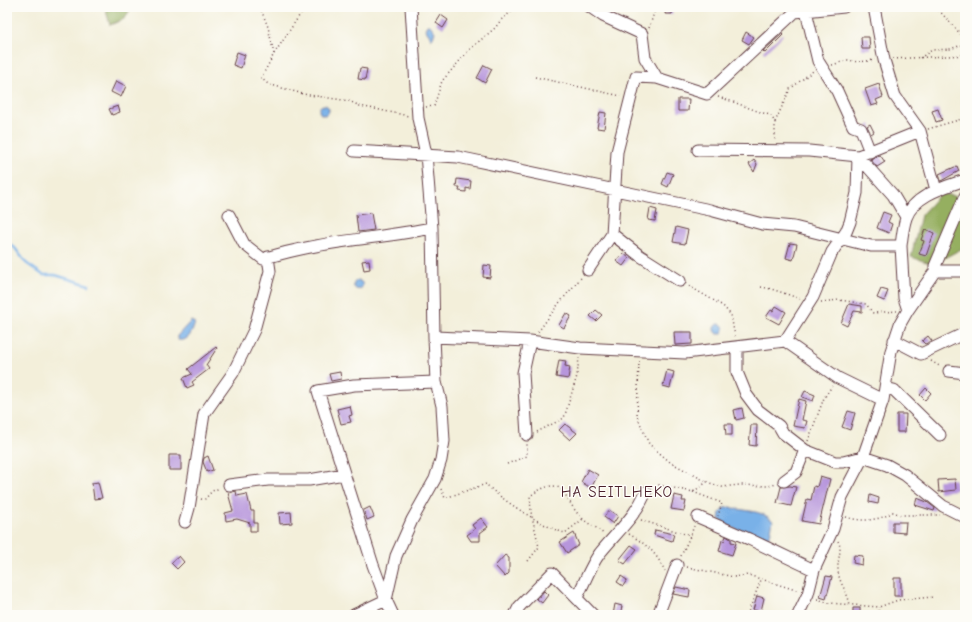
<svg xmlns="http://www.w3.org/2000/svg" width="972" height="622" font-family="'Comic Neue',sans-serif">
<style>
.forest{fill:#95af60;stroke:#706746}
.water{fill:#79b1e8;stroke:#62688a}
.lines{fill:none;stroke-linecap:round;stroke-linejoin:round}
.stream{stroke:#79b1e8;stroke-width:2.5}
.building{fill:#b796dc}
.minor-casing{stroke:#633e45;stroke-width:13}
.path{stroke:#633e45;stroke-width:1.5;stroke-dasharray:1 3;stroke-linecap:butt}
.minor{stroke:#fff;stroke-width:11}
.labels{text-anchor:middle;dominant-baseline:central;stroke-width:3;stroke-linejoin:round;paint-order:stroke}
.quarter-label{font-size:15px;letter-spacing:1px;fill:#4a1f2b;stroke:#fdfcf7}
</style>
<rect width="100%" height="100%" fill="#fdfcf7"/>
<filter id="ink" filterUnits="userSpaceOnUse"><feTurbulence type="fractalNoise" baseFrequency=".025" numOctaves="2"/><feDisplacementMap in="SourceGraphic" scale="8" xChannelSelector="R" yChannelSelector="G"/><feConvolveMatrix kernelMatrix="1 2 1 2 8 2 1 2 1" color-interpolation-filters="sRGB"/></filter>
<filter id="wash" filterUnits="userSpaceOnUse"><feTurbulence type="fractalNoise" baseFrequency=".012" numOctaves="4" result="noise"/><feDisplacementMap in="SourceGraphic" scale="16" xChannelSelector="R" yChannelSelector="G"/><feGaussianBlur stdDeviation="0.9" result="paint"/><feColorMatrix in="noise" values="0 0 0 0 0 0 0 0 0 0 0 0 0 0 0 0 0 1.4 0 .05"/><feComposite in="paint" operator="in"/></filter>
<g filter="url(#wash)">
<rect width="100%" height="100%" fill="#f3efda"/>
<path class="forest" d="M105,7H132L124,19L110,25Z
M941,193L957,197L965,207V247L933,264L911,257L921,215Z"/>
<path class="water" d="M427,25H430L435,32L432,39L425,29Z
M319 110a5 5 0 1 1 10 0a5 5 0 1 1-10 0Z
M353.5 285a4.5 4.5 0 1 1 9 0a4.5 4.5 0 1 1-9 0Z
M191,321L195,323C192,332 189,342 178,340L177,336Z
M714 329a5 5 0 1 1 10 0a5 5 0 1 1-10 0Z
M730,507C745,512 761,509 773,521L770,535L766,541H761L725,524L719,519L720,513L724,508Z"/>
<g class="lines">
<path class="stream" d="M7,242L15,248L26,263L43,275H55L89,285"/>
</g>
<g id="blocks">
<path class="building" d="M666,7H673L672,14H665Z
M441,15L448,20L443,28L436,23Z
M746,32L754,37L749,44L742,40Z
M782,34L783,35L765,53L763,51Z
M861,37H869L870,49H862Z
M237,52L245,55L241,68L233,65Z
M484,65L492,69L485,83L477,78Z
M360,68L367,69L365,80L358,79Z
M116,81L126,86L121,97L111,92Z
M879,84L883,97L876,100L878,104L871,106L865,89Z
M678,99H689L688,111H678Z
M118,106L120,112L112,115L109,109Z
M938,109L942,120L936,122L932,111Z
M600,112L606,113L604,129L597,128Z
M870,124L874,132L871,134L867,126Z
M880,155L885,162L877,167L870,159Z
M754,160L757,164L754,172L749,164Z
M957,166L959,171L941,181L939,174Z
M667,172L673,174L668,187L662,184Z
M457,179L471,181L470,189L466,188V192L459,191L460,187H456Z
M650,208L657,210L655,221L648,220Z
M883,212L891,215L888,222L892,224L889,233L877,228Z
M371,213L374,230L358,232L356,215Z
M676,227L688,230L685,244L673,242Z
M925,229L934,233L926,256L919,254L924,241L921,240Z
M790,243L797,244L793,260L786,258Z
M623,253L629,258L623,266L616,261Z
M369,260L370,269L364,270L362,261Z
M484,265L491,266L490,278L483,277Z
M881,289L888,291L884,301L877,298Z
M849,304L862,306V312L854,311L847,326L841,323Z
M776,306L786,312L779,324L766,317L771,310L773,311Z
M596,310L602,315L596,321L590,316Z
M566,313L571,316L564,328L559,325Z
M674,332H692V344L675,345Z
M928,336L932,341L925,344L922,341Z
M216,347L217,348L206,365L209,369L192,382L194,385L187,388L183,378L192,374L188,369Z
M559,360L566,361L565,366L570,367L568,379L556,377Z
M667,370L674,372L670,388L663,386Z
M340,372L341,379L331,381L329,374Z
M926,388L931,393L925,400L920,395Z
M805,391L815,395L813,401L802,397Z
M799,399L806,401L802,420L807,421L805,428L793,426Z
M350,406L352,415L349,416L351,422L341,424L337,409Z
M742,408L744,418L736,420L734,410Z
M848,411L855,413L850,430L842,427Z
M897,414H906L905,432H897Z
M565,424L577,433L570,440L559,430Z
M725,424H732V435H726Z
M751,425H757L756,446L749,445Z
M169,455H181V470H169Z
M208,456L213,470L207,472L203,462L204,458Z
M588,469L598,475L591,488L581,482Z
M820,476L830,479L819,524L802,521L807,499L811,500L814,486L817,487Z
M955,479L956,490L939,492L938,480Z
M98,482L102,498L94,499L92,483Z
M790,486L796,487L791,506L777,503L781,487Z
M236,491L237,496L247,494L251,511H254V523H257V531H250V523L237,519L226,521L225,513L233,511L228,493Z
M674,495L683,497L682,501H686L684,511L671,509Z
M870,495L879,498L878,504L869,502Z
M917,498L927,502L935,508L934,511L915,505Z
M370,507L374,517L367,520L364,510Z
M609,510L618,516L613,524L604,517Z
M291,512L292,523L280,524L279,513Z
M481,518L488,527L480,533V541H471L467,535L475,529L472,525Z
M893,522H906L905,533L893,532Z
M655,530L674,534L672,541L654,535Z
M574,533L579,545L567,553L560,542Z
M726,536L731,539V542L736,543L732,555L719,551L722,540L724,541Z
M631,545L637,549L625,564L619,560Z
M505,555L509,558V573L505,577L495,566Z
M854,555L863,556L862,565L853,563Z
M179,556L184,562L177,569L171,563Z
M621,576L627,580L623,586L617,582Z
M826,576L832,577L826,599L820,597Z
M894,578H901V596H894Z
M676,587L690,590L689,597L673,594Z
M544,591L548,595L542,603L537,599Z
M757,596L764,598L761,611L753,610Z
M615,604L622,606L620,615H613Z
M853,608H860V615H853Z"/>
</g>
</g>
<g filter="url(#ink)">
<use href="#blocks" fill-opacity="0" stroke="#633e45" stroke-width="1"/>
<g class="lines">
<defs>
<path id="minor" d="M411,7L418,118L426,154L432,228L434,337L530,341L580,348L685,353L785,341L838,378L883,400
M590,7L603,16L642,34L645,58L657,78
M874,7L884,60L895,96L920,131L936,190
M806,11L818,61L837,91L853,126L861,129L870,152
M698,150L809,151L858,156L920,131
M354,151L458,157L710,210L762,224L794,227L871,246H901C902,237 903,227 906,218C914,195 945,187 965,180
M229,215L244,244L263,259C318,241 376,239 432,228
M612,234L639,255L680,281
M588,270L612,234L617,152L636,77L657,78L707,94L795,12L844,7
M935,271H963L965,272
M908,310L935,271V266L965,196
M894,340L921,354L965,333
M785,341L813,297L832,252L846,232L850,222L857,193L858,156L893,195L906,217
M737,347V372L746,394L758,410L779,426L783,433L805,450L835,462H843L863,457L887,465L905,475L943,506L965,517
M949,371L965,373
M885,388L894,390L940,435
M527,435L523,373L530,341
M784,481L796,472L805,450
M229,485L268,480H309L344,474
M698,517L749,539L814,570
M185,522L189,508L204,414L233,373L254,330L270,271L268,257
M577,597C585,582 590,566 600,553C617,532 635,517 646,492
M354,615L386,600L373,565L318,391L354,385L436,382
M393,615L386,600L396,556L412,520L435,479L441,460L444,441L442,406L436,382L434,337
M515,615L519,607L552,573L593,615
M658,615L677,565
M798,615L808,594L814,570L833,529L842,497L863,457L883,400L891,351L900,324L908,310L904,298L901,246"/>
</defs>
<use href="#minor" class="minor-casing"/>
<path class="path" d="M260,7L268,27L274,54L261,78L268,84L303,94L349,101L360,106L409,116
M936,7L965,39
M649,28L656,7
M274,54L305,7
M920,58L932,50L950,49L965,44
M893,59L965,55
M832,65L848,60L858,62L875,60
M535,77L621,96
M718,97C736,102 752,110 770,115L775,122V141
M426,107L434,106L442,81L470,49L495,28L501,20L517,7
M775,122L790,89L813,71
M928,129L965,118
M689,286L723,306L731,315L735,337
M761,287C775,289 788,295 801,299
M821,302L839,300L866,304L873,313L897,311
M538,332L560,302L581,278
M639,361L637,416L649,444L670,462L707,482
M931,361L941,367
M537,432L564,418L577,376L579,358
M808,441L824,398L832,386
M507,464L527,456V444
M655,487L659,485L693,492L707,482L722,487L739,485L769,486L776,484
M441,489L445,498L486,484C500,499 545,528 565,533L583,519
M693,492L722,503L718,516
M201,499L204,500L212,491L220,488
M846,517C861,522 879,521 893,512L901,515H940
M641,520L685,534H691L694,526
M629,534C647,545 655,551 665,571
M838,541C843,550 837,559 838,569C838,582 848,592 850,605
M681,556L691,534
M528,561L539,547L531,512L530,496C567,470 562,501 583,519C589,525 598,527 603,534
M687,567L734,577L748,575L799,591
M817,599L829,603L879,607L898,600L934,597
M747,615L761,580
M878,615L879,607"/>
<use href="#minor" class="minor"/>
</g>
</g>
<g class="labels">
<g class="quarter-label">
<text x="617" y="492">HA SEITLHEKO</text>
</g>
</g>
<rect width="972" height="622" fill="none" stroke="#fdfcf7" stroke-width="24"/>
</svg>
